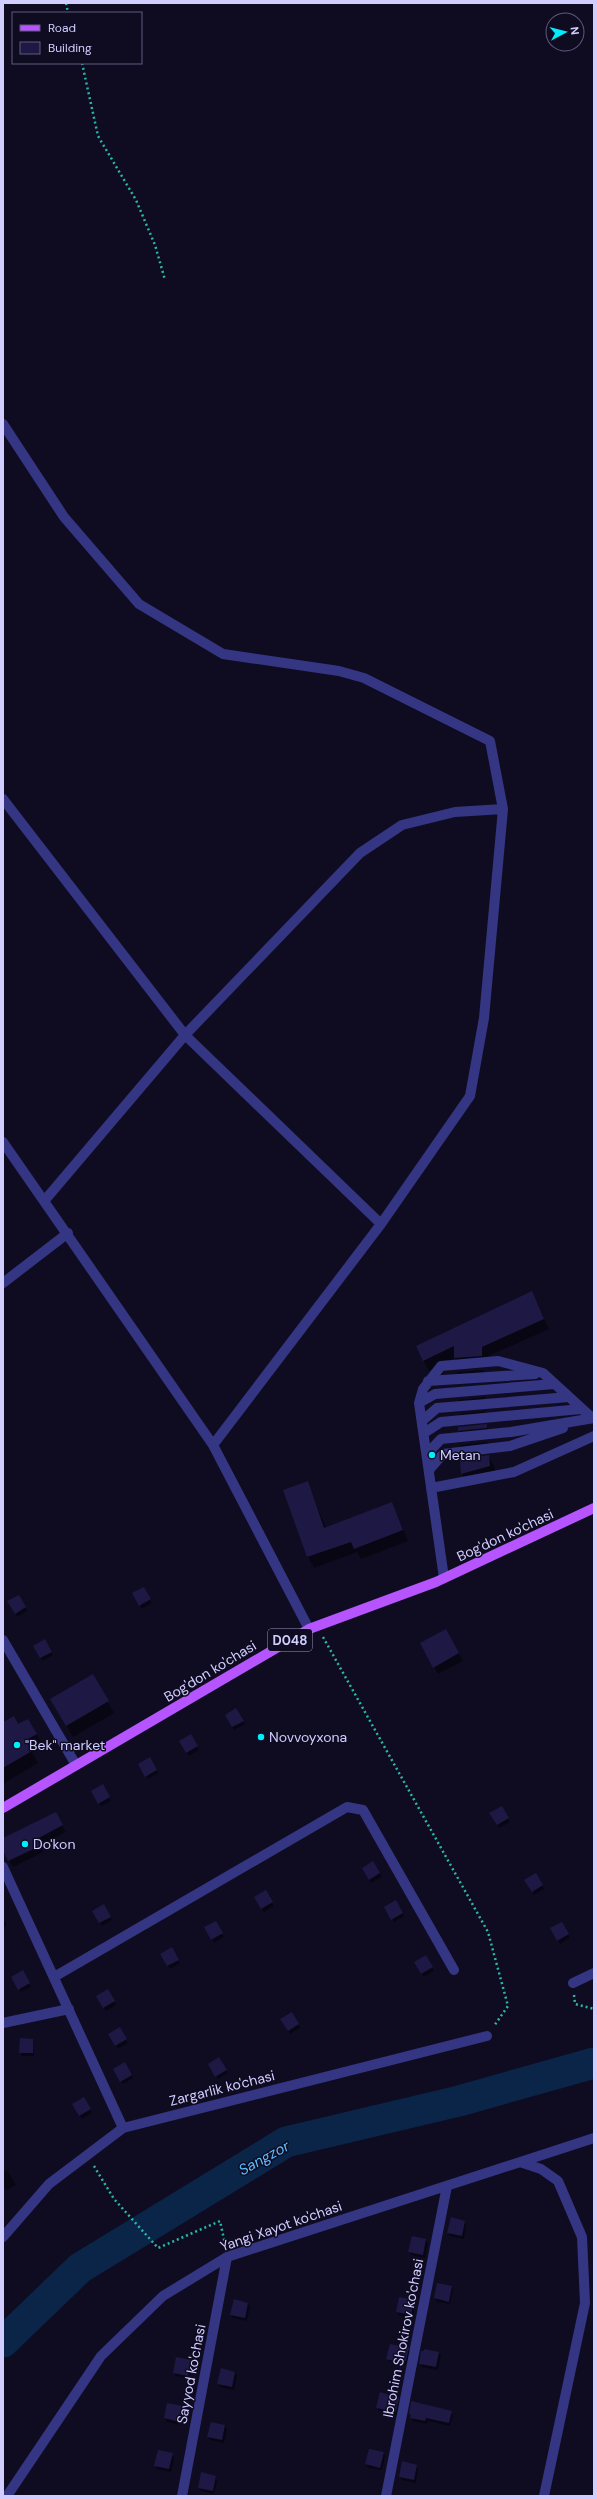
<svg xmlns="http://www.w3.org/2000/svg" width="597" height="2499" font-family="'DM Sans',sans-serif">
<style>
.shadow{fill:#0007}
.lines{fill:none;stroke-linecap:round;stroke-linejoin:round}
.river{stroke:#0a2548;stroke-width:31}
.building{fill:#1e1844}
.path{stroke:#29b8a8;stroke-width:2.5;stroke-dasharray:2 3;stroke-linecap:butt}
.minor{stroke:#353683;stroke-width:10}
.major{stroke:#b655ff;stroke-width:10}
.poi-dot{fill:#00edf9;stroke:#0f0c22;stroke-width:1.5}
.labels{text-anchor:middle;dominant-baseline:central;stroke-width:3;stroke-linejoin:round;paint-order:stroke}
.shield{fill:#0f0c22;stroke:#9794bd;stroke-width:1}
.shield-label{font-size:13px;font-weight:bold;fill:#d1ceff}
.poi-label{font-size:14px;fill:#d1ceff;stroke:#0f0c22;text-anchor:start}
.street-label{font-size:14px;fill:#d1ceff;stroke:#0f0c22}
.water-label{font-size:15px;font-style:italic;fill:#5cbcff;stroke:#0f0c22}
</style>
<rect width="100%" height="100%" fill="#0f0c22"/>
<path class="shadow" d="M531,1292L549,1329L461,1368L455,1358L429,1371L423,1360Z
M483,1370L489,1381L462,1382L457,1372Z
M484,1397L491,1408L464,1409L458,1400Z
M485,1411L492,1422L465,1424L459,1414Z
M486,1425L493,1436L466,1441L459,1430Z
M487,1442L494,1453L467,1456L460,1445Z
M488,1456L495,1467V1477L468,1484L462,1474Z
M307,1482L326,1528L392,1503L408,1541L361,1559L357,1552L314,1568L308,1557L284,1491Z
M143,1588L152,1603L142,1609L133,1594Z
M19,1596L27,1611L17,1617L9,1602Z
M445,1630L463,1661L438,1674L421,1644Z
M45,1641L53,1655L43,1661L34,1646Z
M92,1676L114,1713L73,1737L52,1700Z
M236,1710L245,1724L234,1730L226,1715Z
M28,1720L43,1746L32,1752L38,1763L3,1784V1723L18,1726Z
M190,1735L199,1750L189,1756L180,1741Z
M150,1759L158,1773L148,1779L140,1765Z
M103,1786L111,1801L101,1806L93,1792Z
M501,1807L510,1822L499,1828L491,1813Z
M55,1814L66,1832L40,1846L43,1852L13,1867L3,1848V1839Z
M373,1862L382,1877L371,1883L363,1868Z
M536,1874L544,1889L534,1895L526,1880Z
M265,1891L274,1906L264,1912L255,1897Z
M396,1902L404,1916L394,1922L386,1907Z
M104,1906L112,1920L102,1926L93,1911Z
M3,1918L7,1925L3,1928Z
M216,1922L224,1937L214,1943L205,1928Z
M562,1923L570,1938L560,1944L551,1929Z
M171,1949L180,1963L170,1969L161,1954Z
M426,1956L434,1971L424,1977L415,1962Z
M22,1972L31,1987L21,1992L12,1978Z
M107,1990L116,2005L106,2011L97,1996Z
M292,2013L300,2028L290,2034L282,2019Z
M119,2028L128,2043L118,2049L109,2034Z
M33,2040L34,2056H22L20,2052Z
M219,2059L228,2073L218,2079L209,2064Z
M125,2064L133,2078L123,2084L115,2070Z
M83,2098L92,2113L82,2119L73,2104Z
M7,2170L16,2185L6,2190L3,2186V2172Z
M464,2221L466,2225L464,2239L450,2236L448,2233Z
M426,2240L428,2244L425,2258L411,2255L409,2251Z
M438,2284L451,2287L453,2290L450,2304L437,2302L435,2298Z
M413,2301L415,2304L413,2318L399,2316L397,2312Z
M248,2304L250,2307L247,2321L233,2318L231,2315Z
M408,2349L410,2352L407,2364L389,2362L388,2359Z
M439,2353L441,2356L438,2370L422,2367L420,2364Z
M190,2361L192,2365L189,2379L176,2376L174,2373Z
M235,2372L237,2376L234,2390L220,2387L218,2384Z
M381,2393L398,2399L400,2403L398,2415L379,2411L377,2408Z
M168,2404L181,2407L183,2410L180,2425L167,2422L165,2418Z
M451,2412L453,2415L450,2426L428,2421L427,2424L413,2421L410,2414Z
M225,2426L227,2429L224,2443L210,2440L208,2437Z
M383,2453L385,2456L382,2470L368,2468L366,2464Z
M172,2454L174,2458L171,2472L157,2469L155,2465Z
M416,2466L418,2469L416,2483L402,2480L400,2477Z
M215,2476L217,2480L214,2494L201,2491L199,2488Z"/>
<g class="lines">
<path class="river" d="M3,2342L80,2268L286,2142L459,2101L594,2063"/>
</g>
<path class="building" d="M532,1291L544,1319L482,1347V1356L454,1358V1346L423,1361L416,1346Z
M487,1424V1428L458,1431V1427Z
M489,1455L490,1466L461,1474L460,1459Z
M308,1481L324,1528L392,1502L403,1530L354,1549L351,1542L307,1557L283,1490Z
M144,1587L151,1599L139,1606L132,1593Z
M19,1595L26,1607L15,1614L7,1601Z
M446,1629L459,1653L433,1668L420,1643Z
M45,1639L52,1652L40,1658L33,1646Z
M93,1674L109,1701L66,1726L50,1699Z
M236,1708L244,1721L232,1727L225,1715Z
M14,1716L18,1724L28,1719L37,1734L26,1740L32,1751L3,1768V1722Z
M191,1734L198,1746L186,1753L179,1741Z
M150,1757L157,1770L145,1777L138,1764Z
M103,1784L110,1797L98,1804L91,1791Z
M502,1806L509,1818L497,1825L489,1813Z
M56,1812L63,1825L37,1839L40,1846L8,1861L3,1850V1838Z
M373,1861L380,1873L369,1880L362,1868Z
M536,1873L543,1885L532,1892L524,1880Z
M266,1890L273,1902L261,1909L254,1897Z
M396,1900L403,1913L391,1920L384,1907Z
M104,1904L111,1917L99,1923L92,1911Z
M216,1921L223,1933L211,1940L204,1927Z
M562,1922L569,1934L557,1941L550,1928Z
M172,1947L179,1960L167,1966L160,1954Z
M426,1955L433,1967L421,1974L414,1962Z
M23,1970L30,1983L18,1990L11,1977Z
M108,1989L115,2001L103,2008L96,1996Z
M292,2012L299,2024L288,2031L280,2019Z
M120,2027L127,2039L115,2046L108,2034Z
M20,2038L33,2039V2053H19Z
M219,2057L227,2070L215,2077L208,2064Z
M125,2062L132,2075L120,2082L113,2069Z
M84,2097L91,2109L79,2116L72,2104Z
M451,2217L465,2221L462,2236L447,2233Z
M412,2236L426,2239L423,2255L408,2252Z
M437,2283L452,2286L449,2302L434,2298Z
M399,2297L414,2300L411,2315L396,2312Z
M234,2299L248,2303L245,2318L230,2315Z
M390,2344L409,2348L406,2361L402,2360L401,2363L386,2359Z
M424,2349L439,2352L436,2367L419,2364L421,2351H424Z
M176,2357L191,2360L188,2376L173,2373Z
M221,2368L235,2372L232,2387L217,2384Z
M380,2392L399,2398L396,2412L376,2408Z
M411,2401L452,2411L449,2423L426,2418L425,2421L410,2418L411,2415L409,2414Z
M167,2403L182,2406L179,2422L164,2418Z
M211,2422L225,2425L222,2440L207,2437Z
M369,2449L384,2452L380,2468L365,2464Z
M158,2450L173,2453L169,2469L154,2466Z
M402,2461L417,2465L414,2480L399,2477Z
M201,2472L216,2476L213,2491L198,2488Z"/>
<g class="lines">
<path class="path" d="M66,3L68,13
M82,63L98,136L136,200L155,245L165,280
M323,1637L488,1932L508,2006L494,2026
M574,1995L575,2004L594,2009
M94,2166L114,2199L158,2248L220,2221L225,2244"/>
<path class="minor" d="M3,424L64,517L139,604L223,654L339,671L364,678L490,741L503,809L484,1018L470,1096L381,1224L213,1445
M3,799L185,1035L381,1224
M3,1142L213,1445L309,1629
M45,1200L185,1035L360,853L402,825L455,812L503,809
M3,1283L68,1233
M428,1381L535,1374
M419,1403L435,1394L554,1384
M422,1421L437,1408L569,1397
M424,1433L441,1422L581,1409
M427,1454L441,1439L511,1432L594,1418
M429,1470L443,1454L510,1446L563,1428
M431,1488L514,1472L594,1436
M444,1578L419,1403L423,1389L441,1366L498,1361L543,1373L591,1417
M3,1640L76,1765
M3,1867L123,2128
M54,1977L347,1807L363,1810L454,1970
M573,1983L594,1973
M3,2023L69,2009
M520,2162L541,2169L558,2181L582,2237L585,2303L544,2496
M3,2237L49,2184L123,2128L487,2036
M7,2496L101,2356L163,2296L227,2257L594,2138
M182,2496L227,2257
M386,2496L447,2186"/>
<path class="major" d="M3,1808L309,1629L436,1582L594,1508"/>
</g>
<g class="poi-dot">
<circle cx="432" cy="1455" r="4"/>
<circle cx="261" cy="1737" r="4"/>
<circle cx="17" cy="1745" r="4"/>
<circle cx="25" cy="1844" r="4"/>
</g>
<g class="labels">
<rect class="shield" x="268" y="1629" width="44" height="22" rx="3"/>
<g class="shield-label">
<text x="290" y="1640">D048</text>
</g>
<g class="poi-label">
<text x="440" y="1455">Metan</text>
<text x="269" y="1737">Novvoyxona</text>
<text x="25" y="1745">"Bek" market</text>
<text x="33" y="1844">Do'kon</text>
</g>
<g class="street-label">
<text transform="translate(505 1535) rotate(-25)">Bog'don ko'chasi</text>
<text transform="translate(210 1671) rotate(-31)">Bog'don ko'chasi</text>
<text transform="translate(222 2088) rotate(-14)">Zargarlik ko'chasi</text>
<text transform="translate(281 2226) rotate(-19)">Yangi Xayot ko'chasi</text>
<text transform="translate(403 2338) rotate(-79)">Ibrohim Shokirov ko'chasi</text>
<text transform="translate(191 2374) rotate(-79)">Sayyod ko'chasi</text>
</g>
<g class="water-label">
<text transform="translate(264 2158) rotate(-29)">Sangzor</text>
</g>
</g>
<rect width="597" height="2499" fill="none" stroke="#d1ceff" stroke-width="8"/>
<rect x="12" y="12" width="130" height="52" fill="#0f0c22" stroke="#5d5a7a"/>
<rect x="20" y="25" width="20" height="6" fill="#b655ff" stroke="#5d5a7a"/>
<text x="48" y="32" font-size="12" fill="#d1ceff">Road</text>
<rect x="20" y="42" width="20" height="12" fill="#1e1844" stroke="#5d5a7a"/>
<text x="48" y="52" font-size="12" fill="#d1ceff">Building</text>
<g transform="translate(565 32) rotate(83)"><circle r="19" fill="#0f0c22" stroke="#5d5a7a"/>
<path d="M0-3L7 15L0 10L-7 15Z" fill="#00edf9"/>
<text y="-6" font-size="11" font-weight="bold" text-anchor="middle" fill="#d1ceff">N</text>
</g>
</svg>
